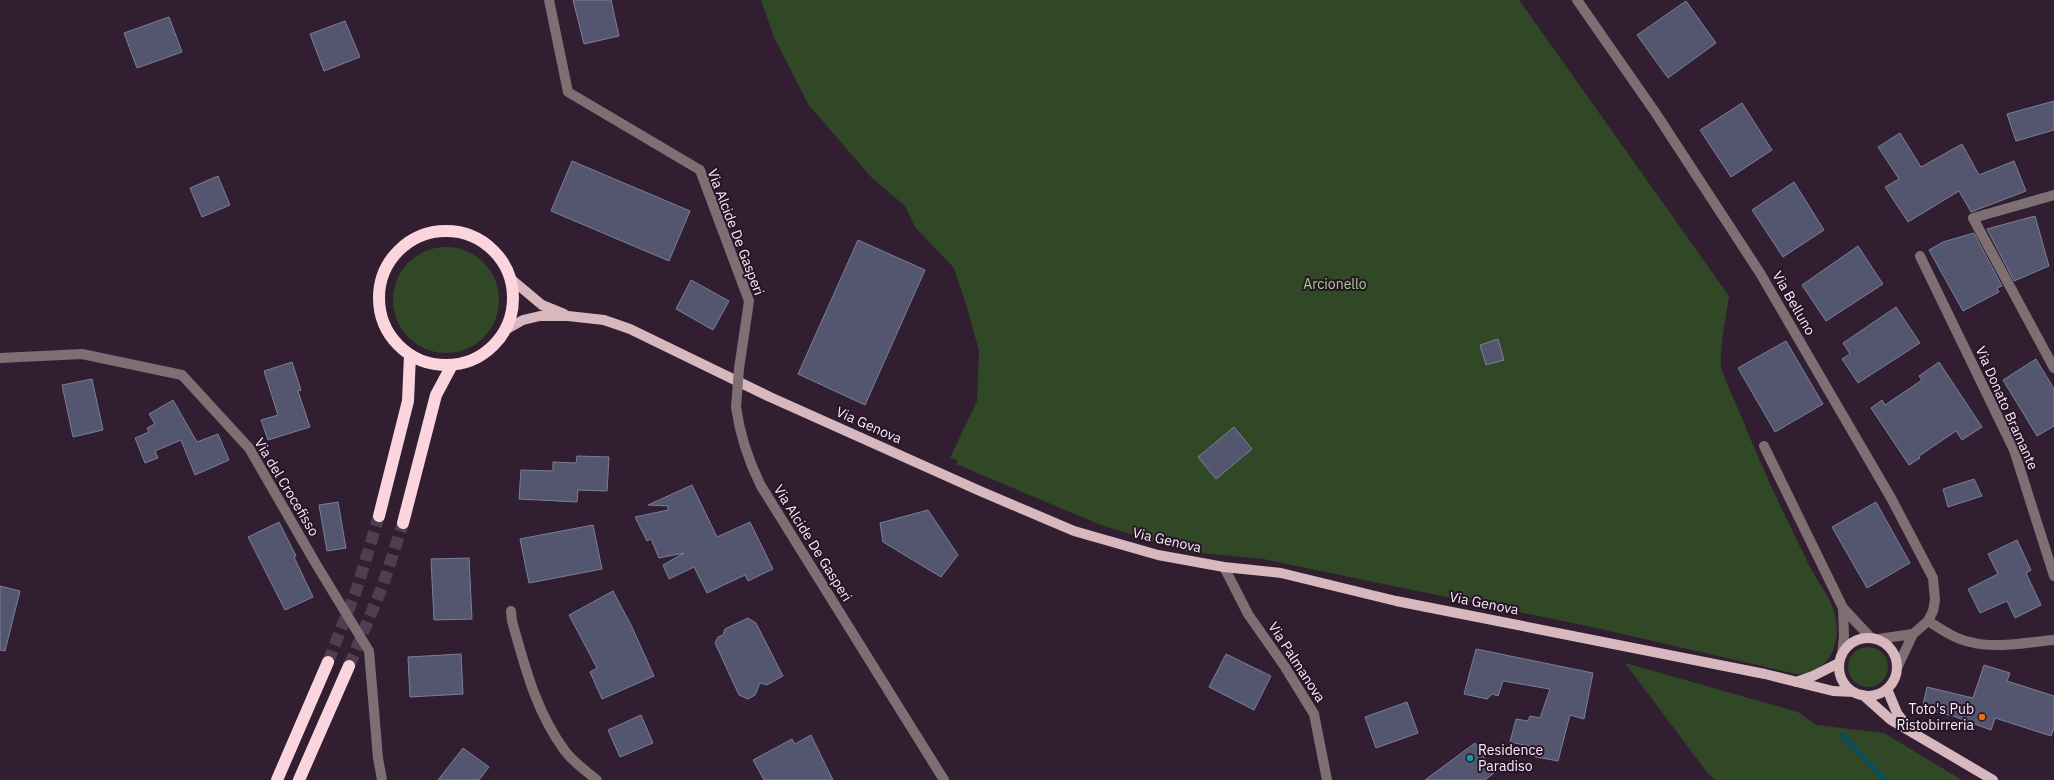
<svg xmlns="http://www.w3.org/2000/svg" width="2054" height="780" font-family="'IBM Plex Sans',sans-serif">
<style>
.green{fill:#314827}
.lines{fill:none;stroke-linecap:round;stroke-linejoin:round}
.stream{stroke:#084f5d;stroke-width:5}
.building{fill:#545670;stroke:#7b7e9a}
.highway-tunnel{stroke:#4f3e4f;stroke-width:12;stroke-dasharray:12 6;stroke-linecap:butt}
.minor{stroke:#7e6f72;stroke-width:10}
.major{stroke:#d7b8bf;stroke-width:10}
.highway{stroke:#fad5dd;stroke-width:12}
.minor-bridge{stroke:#7e6f72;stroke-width:10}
.food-dot{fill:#e8710a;stroke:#271527;stroke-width:1.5}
.culture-dot{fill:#0f9aa8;stroke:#271527;stroke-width:1.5}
.labels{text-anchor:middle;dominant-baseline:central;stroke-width:4;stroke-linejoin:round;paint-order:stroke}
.street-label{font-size:14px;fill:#f8ecf8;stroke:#271527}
.park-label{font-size:14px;fill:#9ed187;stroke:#271527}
.poi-label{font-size:14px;fill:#f8ecf8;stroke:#271527;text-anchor:end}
</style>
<rect width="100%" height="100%" fill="#311f31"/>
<path class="green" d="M761,0H1519L1729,296C1727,310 1719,354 1721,366C1725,381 1733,397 1739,411C1760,464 1785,517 1811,569C1820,587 1833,599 1836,620C1840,648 1827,674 1796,674L1601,629L1263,559L1189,552L1101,525L956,464L958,460L950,458L977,401L979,351L967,307L954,268L915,227L905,206L871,177L808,104L774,37Z
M393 300a53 53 0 1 1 106 0a53 53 0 1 1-106 0Z
M1848 667a20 20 0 1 1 40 0a20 20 0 1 1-40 0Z
M1625,663L1798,712L1816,725L1884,733L1962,780H1716L1709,775Z"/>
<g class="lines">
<path class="stream" d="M1842,735L1885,780"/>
</g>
<path class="building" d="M573,0H611L619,36L584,44Z
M1686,1L1716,43L1668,78L1637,35Z
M169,17L182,52L137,68L124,33Z
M345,21L360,57L324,71L310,34Z
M2054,101V130L2016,141L2007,114Z
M1742,103L1772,150L1731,177L1700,130Z
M1900,133L1921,167L1962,144L1979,175L2014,161L2026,191L1971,212L1959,191L1908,222L1885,187L1899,179L1878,147Z
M572,161L690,211L669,261L551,211Z
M218,176L230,205L202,217L190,188Z
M1794,182L1824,230L1783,257L1752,210Z
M2035,216L2049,266L2014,281L1987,229Z
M1974,233L2002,286L1997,288L1999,292L1963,311L1929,250L1943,242Z
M858,240L925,270L865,405L798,374Z
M1858,246L1883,284L1826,321L1802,285Z
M691,280L729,301L713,330L676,309Z
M1896,307L1920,343L1858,383L1842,359L1850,354L1843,343Z
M1498,339L1504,360L1486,365L1480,345Z
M1786,341L1823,404L1775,432L1738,368Z
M2036,359L2054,389V426L2037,436L2003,380Z
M292,362L301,390L298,391L310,427L268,440L261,420L278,415L264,371Z
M1939,362L1982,427L1962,440L1956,431L1919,456L1920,458L1909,465L1871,408L1882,400L1885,405L1922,380L1919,376Z
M92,379L103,430L73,437L62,385Z
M173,400L197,442L218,434L229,460L195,475L181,440L155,451L158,458L145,463L135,438L149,432L147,428L155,424L149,414Z
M1234,427L1252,449L1216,479L1198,457Z
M577,456L609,457L607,491L578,490L577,502L519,499L521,470L553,471V462L576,463Z
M1974,479L1982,496L1948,507L1943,489Z
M692,485L717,537L750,522L773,569L748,581L745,575L707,593L694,567L669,579L663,565L684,553L659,558L651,539L647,541L635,517L668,510V506L648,505Z
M338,502L346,548L327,551L319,505Z
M1876,502L1910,563L1867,588L1832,527Z
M928,510L958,555L941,577L883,542L880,523Z
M279,522L296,556L294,557L313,597L285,610L248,537Z
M593,525L602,569L529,583L520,539Z
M2017,540L2031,570L2026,573L2041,605L2015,618L2007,601L1980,613L1968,589L1998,574L1988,554Z
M469,558L472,619L434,620L431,559Z
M0,586L20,591L5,651L0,650Z
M613,591L632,627L654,676L602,699L590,672L597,668L569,615Z
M748,618L756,623L783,676L767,685L760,683L755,695L748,699L739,695L715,643L718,637L723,635L725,629Z
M1476,649L1593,673L1584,719L1570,715L1558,761L1531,756L1534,747L1510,742L1516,719L1528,721L1530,716L1540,718L1550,689L1503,681L1498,696L1492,694L1487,699L1464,694Z
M461,654L463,694L410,697L408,657Z
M1226,654L1271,676L1254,710L1209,687Z
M1984,665L2010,673L2007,681L2054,696V728L2051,736L1995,718L1991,730L1953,716L1922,709L1927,687L1973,698Z
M1407,702L1418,733L1376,748L1365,717Z
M641,715L653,743L620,757L608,730Z
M811,735L833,780H764L753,760L792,739L795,744Z
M1475,743L1494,773L1485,780H1425Z
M463,748L489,767L479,780H438Z"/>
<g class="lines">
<path class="highway-tunnel" d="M328,662L356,591L379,516
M349,666L383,585L403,523"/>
<path class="minor" d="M549,0L568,92L700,170L749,301L739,369
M1577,0L1655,112L1760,273L1891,498L1933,578L1935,600L1933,611L1928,621L1913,634L1898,666
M2054,195L1973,218L2054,368
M1920,256L2014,450L2054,576
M0,358L82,354L182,375L249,448L316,564L369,651L378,758L382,780
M736,407C740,436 748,460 761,486L944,780
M1764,446L1843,608L1871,638
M1224,567L1248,614L1285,667L1314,714L1327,780
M511,611L512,621C525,667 536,712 565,751C573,762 586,771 597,780
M1928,621C1941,629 1955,639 1970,642C1996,649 2027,642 2054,640
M1878,639L1913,634
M1842,655L1844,636L1843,608"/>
<path class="major" d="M511,279L542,305L564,314
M507,329L523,320L540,316H568L604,320L630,329L770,397L980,491L1074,531L1158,555L1224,567L1281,573L1396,601L1765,674L1833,691L1854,692
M1839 667a29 29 0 1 1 58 0a29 29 0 1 1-58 0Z
M1796,682L1813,676L1839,663
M1887,689L1897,713L1907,726
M1863,695L1891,720L1993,780"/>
<path class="highway" d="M379 298a67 67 0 1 1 134 0a67 67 0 1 1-134 0Z
M379,516L408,401L410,355
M403,523L436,395L452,365
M277,780L328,662
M299,780L349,666"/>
<path class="minor-bridge" d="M736,407L739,369"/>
</g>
<circle class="food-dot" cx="1982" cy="717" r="4"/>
<circle class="culture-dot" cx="1470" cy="758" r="4"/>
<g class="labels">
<g class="street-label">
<text transform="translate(736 232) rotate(69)">Via Alcide De Gasperi</text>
<text transform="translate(1794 303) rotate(60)">Via Belluno</text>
<text transform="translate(2007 408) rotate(66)">Via Donato Bramante</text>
<text transform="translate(869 425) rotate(24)">Via Genova</text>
<text transform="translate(287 487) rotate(59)">Via del Crocefisso</text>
<text transform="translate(1167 540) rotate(13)">Via Genova</text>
<text transform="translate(813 543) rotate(58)">Via Alcide De Gasperi</text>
<text transform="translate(1484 603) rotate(11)">Via Genova</text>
<text transform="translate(1297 662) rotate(57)">Via Palmanova</text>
</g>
<g class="park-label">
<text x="1335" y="284">Arcionello</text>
</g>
<g class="poi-label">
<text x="1974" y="709">Toto's Pub<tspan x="1974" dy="16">Ristobirreria</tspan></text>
<text x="1478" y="750" text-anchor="start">Residence<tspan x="1478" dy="16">Paradiso</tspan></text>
</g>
</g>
</svg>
